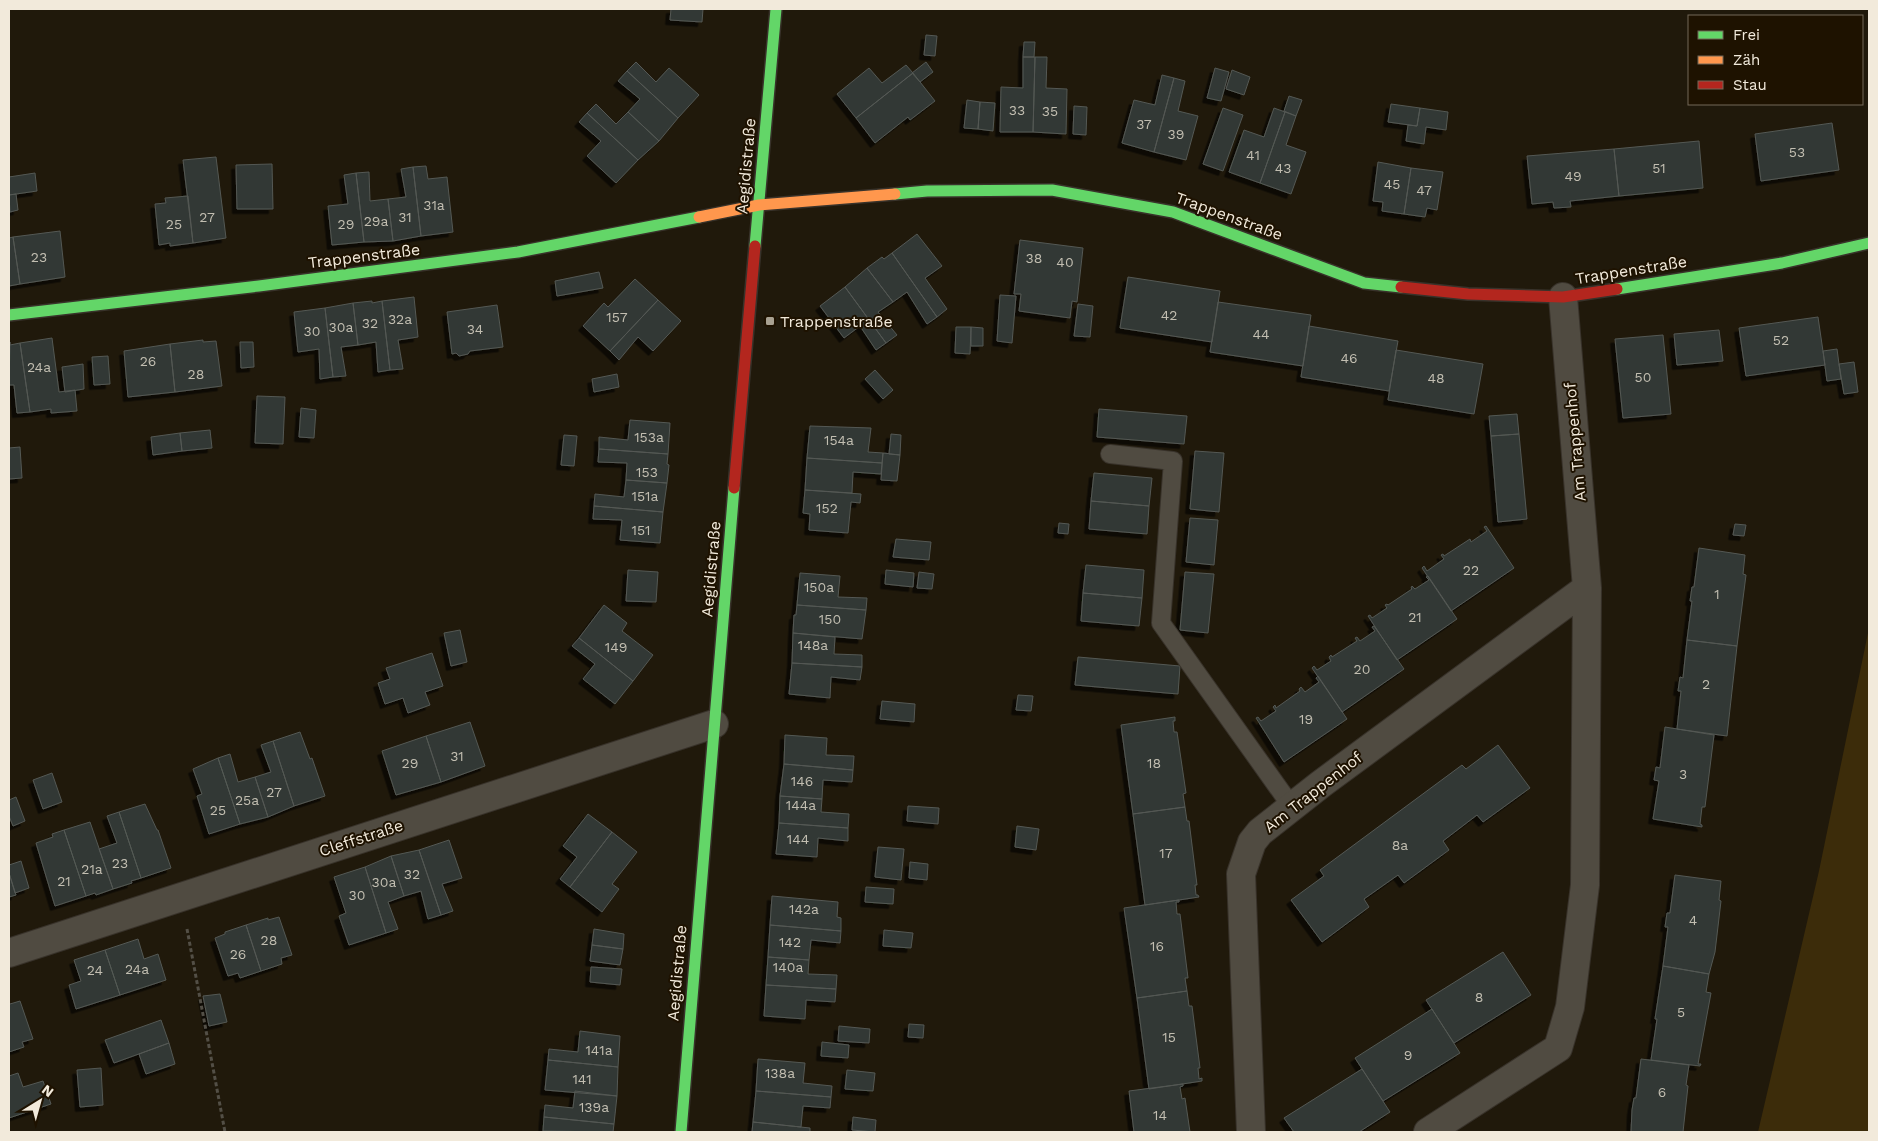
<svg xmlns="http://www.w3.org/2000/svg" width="1878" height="1141" font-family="'Work Sans',sans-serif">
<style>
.green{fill:#3c2c0a}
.building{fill:#313834;stroke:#545854;filter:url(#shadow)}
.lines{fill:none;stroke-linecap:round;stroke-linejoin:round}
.lane-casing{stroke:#38322a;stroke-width:20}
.street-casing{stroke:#38322a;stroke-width:30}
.fast-casing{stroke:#38322a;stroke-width:14}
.slow-casing{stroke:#38322a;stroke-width:14}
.jam-casing{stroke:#38322a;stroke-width:14}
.path{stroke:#534f46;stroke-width:3;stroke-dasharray:4 2.5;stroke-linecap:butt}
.lane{stroke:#504b41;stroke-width:18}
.street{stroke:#504b41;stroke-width:28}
.fast{stroke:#63d668;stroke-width:11}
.slow{stroke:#ff974d;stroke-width:11}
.jam{stroke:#b3261e;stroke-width:11}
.poi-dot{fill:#a8a192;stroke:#1e1200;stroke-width:2}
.labels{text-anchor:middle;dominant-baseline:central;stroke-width:4;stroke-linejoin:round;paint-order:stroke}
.number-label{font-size:14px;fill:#c2beb1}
.street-label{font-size:16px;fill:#f2eadb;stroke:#1e1200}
.poi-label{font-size:16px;fill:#f2eadb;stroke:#1e1200;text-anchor:start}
</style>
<defs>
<filter id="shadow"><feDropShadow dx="-4.5" dy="4.5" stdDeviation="0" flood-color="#0009"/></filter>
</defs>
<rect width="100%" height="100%" fill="#20190b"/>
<path class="green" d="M1869,628V1132H1758L1819,871Z"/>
<path class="building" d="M671,9H703L702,22L670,20Z
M926,35L937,36L935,56L924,55Z
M1024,42H1035L1034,57H1023Z
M1023,57H1035L1033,132H1000L1001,87L1023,88Z
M1035,57H1047L1046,88L1067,89L1066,134L1033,132Z
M636,62L656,82L669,68L699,95L678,118L627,71Z
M926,62L933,72L920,82L912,73Z
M906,65L913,73L856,118L837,94L869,68L882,83Z
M1215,68L1229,72L1221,101L1207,98Z
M1232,70L1250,77L1244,95L1226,89Z
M627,71L678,118L659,141L628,112L640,99L618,81Z
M913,73L935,101L910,120L908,117L875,143L856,118Z
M1162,75L1174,78L1154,152L1122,143L1134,100L1155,105Z
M1174,78L1185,81L1178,111L1198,116L1186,160L1154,152Z
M1289,96L1302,100L1296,116L1284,111Z
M967,100L980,102L978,129L964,128Z
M980,102L995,103L993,131L978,129Z
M596,104L616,124L628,112L659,141L638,160L587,113Z
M1391,104L1420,108L1417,126L1388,122Z
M1074,106L1087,107L1086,135L1073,134Z
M1223,108L1243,115L1223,171L1203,164Z
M1274,108L1285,112L1260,183L1229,172L1244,130L1264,137Z
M1420,108L1448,112L1446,130L1426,127L1424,144L1406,141L1408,125L1417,126Z
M1285,112L1296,116L1286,145L1306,152L1291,194L1260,183Z
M587,113L638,160L616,183L587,156L601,141L579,122Z
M1832,123L1839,170L1761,181L1755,134Z
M1699,141L1703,188L1619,196L1614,149Z
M1614,149L1619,196L1570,201L1571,207L1554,208L1553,202L1532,204L1527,156Z
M216,157L226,238L193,243L183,160Z
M1378,162L1411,168L1404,214L1382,211L1383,202L1373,201Z
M272,164L273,209H237L236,165Z
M426,166L428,179L447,177L453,232L421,236L413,167Z
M413,167L421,236L393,241L388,199L406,197L401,169Z
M1411,168L1443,172L1437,210L1427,208L1425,217L1404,214Z
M369,172L370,201L388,199L393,241L364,242L356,173Z
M35,173L37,191L9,195V177Z
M356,173L364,242L332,245L328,206L348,204L344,175Z
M16,194L18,210L10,212L9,195Z
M188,196L193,243L170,246V243L159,245L155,204L166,203L165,198Z
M60,231L65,277L20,284L13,237Z
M917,234L942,266L925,278L947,309L937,317L892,253Z
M13,237L20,284L9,286V238Z
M1020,240L1083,248L1077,302L1072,301L1070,318L1019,311L1021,294H1014Z
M892,253L937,317L927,324L907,292L893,302L867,268L882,257L884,259Z
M867,268L893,302L878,312L897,335L886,343L845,287Z
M599,272L603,288L557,296L555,281Z
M1128,277L1220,291L1212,342L1120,328Z
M635,279L658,300L610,351L583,326L604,303L608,307Z
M845,287L886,343L876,350L860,326L844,338L820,306Z
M1000,295L1016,296L1012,343L997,341Z
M414,297L418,337L398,340L403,369L390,370L382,301Z
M658,300L681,321L653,351L638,337L619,360L610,351Z
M372,301V303L382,301L390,370L378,372L376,342L358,345L353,303Z
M1218,302L1311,315L1303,366L1210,352Z
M353,303L358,345L341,347L346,376L333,377L325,308Z
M1078,304L1093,306L1090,337L1074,336Z
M497,305L503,347L470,351L468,354L459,356L456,353L452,354L447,312Z
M325,308L333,377L320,379L319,349L298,352L294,312Z
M1818,317L1825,365L1746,376L1739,328Z
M1309,326L1398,341L1389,391L1301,377Z
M956,327H971L970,354L955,353Z
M971,327L983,328V346H971Z
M1719,330L1723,361L1677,365L1674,334Z
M1663,335L1671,414L1623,418L1615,339Z
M52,338L59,392L75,390L77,411L51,413V409L30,412L20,343Z
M203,340V342L216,341L222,386L175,392L170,344Z
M10,342V345L20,343L30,412L17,413L14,385H9Z
M240,342H253L254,367L241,368Z
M170,344L175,392L128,397L124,351Z
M1837,349L1841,379L1827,381L1823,351Z
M1396,350L1483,364L1474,414L1388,400Z
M108,356L110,384L94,385L92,357Z
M1854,362L1858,392L1844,394L1839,364Z
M83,364L84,389L65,392L62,367Z
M875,370L893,390L883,399L865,379Z
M617,374L619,387L594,392L592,379Z
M257,396L285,397L283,444L255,443Z
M301,408L316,410L314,438L299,437Z
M1099,409L1187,416L1184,444L1097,437Z
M1517,414L1519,434L1491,436L1489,416Z
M630,420L670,423L668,454L599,449V437L628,440Z
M810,426L871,428L868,452L883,453L882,463L807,458Z
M210,430L212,448L182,451L180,433Z
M180,433L182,451L153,455L151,437Z
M891,434L901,435L900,455L889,454Z
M1519,434L1527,519L1498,522L1491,436Z
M564,435L577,436L574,466L561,465Z
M20,447L22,478L9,479V448Z
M599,449L668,454L667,464L669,465L667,483L626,480L627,463L598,462Z
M1195,451L1224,453L1219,512L1190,509Z
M883,453L900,455L897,481L881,480Z
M807,458L882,463L881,474L853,472L852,493L805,490Z
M1094,473L1152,478L1149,506L1091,501Z
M626,480L667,483L663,512L594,506L595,494L624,497Z
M805,490L861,494L860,503L851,502L848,533L809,530L810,514L803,513Z
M1091,501L1149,506L1147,534L1089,529Z
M594,506L663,512L660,543L620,540L622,520L593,519Z
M1190,518L1218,520L1214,565L1186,562Z
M1059,523L1069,524L1068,534L1058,533Z
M1735,524L1746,525L1744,536L1733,535Z
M1486,526L1514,568L1451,611L1422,568L1424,566L1427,571L1444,559L1441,555L1443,554L1444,556L1470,539L1471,542L1487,531L1484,527Z
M896,539L931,542L929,560L893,557Z
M1699,548L1745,555L1743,574L1746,575L1737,646L1687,640L1692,601H1690L1692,587H1694Z
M1086,565L1144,570L1142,598L1083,593Z
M628,570L658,572L656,602L626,601Z
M886,570L914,573L913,587L885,584Z
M919,572L934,574L932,589L917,588Z
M1185,572L1214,574L1208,633L1180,630Z
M800,573L840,576L838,597L867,598L866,610L797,605Z
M1428,576L1457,619L1397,660L1368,616L1370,615L1372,618L1387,608L1385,605L1387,604L1388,605L1412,589L1411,588L1412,586L1415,589L1429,580L1426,577Z
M1083,593L1142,598L1139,626L1081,621Z
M604,605L627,623L622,631L653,655L633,681L579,638Z
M797,605L866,610L862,639L793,633L794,615H796Z
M1374,626L1404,669L1342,712L1312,668L1314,666L1317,670L1331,661L1329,657L1331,655L1332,657L1357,641L1355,638L1357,637L1360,641L1375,631L1372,627Z
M460,630L467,662L451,666L444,633Z
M793,633L835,637L834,654L862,655V667L792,663Z
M579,638L633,681L615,704L583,679L595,664L572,646Z
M1687,640L1737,646L1727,736L1677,729L1681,691H1678L1680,677L1683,678Z
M432,653L443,686L425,692L430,705L408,713L403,698L385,704L378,683L390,679L386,668Z
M1078,657L1180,666L1178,694L1075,685Z
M792,663L862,667L860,680L831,677L830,698L789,694Z
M1318,676L1347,719L1284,762L1256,718L1258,717L1261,721L1276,711L1273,707L1275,705L1276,708L1300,691L1299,689L1301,687L1305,692L1319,682L1316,678Z
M1018,695L1033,696L1031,711L1016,710Z
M882,701L915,704L914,722L880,719Z
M1175,717V721H1173L1174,732H1177L1186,793L1183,794L1185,807L1133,814L1121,725Z
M470,722L485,766L441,782L426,736Z
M1665,727L1714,735L1705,807H1702L1700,824L1702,825V827L1653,819L1659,781L1654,780L1656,767L1660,768Z
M300,732L310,759L312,758L325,796L294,806L273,741Z
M785,735L827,738L826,755L854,756L853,770L784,764Z
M426,736L441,782L396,795L382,751Z
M273,741L294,806L268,817L255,777L271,772L261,745Z
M1498,745L1530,788L1483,822L1477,815L1443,841L1449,850L1404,883L1398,875L1364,899L1369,907L1322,942L1291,900L1324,876L1320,870L1462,765L1466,769Z
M230,754L238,782L255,777L268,817L240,824L218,758Z
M218,758L240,824L209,834L197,796L202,794L193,769Z
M784,764L853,770L852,782L823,780L822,799L780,796Z
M52,773L62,802L43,809L33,780Z
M780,796L822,799L821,812L849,814L848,828L779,823Z
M16,797L25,821L13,826L9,816V800Z
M145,804L157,830H158L171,868L141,878L119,812Z
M908,806L939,808L938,824L907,821Z
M1185,807L1187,821H1189L1197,885H1195L1196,895H1198L1199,897L1145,905L1133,814Z
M119,812L141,878L131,881L132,883L113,889L99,849L117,843L107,816Z
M588,814L612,832L570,887L560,879L577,857L563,846Z
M90,822L113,889L96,895L95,893L86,896L64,830Z
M779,823L848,828V841L818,838L817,857L776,854Z
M1017,826L1039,829L1036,850L1015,847Z
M64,830L86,896L55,906L36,843L53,837L52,834Z
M612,832L637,852L612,884L619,889L602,912L570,887Z
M449,840L462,878L442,884L453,911L441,915L419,850Z
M878,847L904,849L901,880L875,877Z
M419,850L441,915L428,919L421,891L404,896L391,856Z
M391,856L404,896L388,902L398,929L386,933L365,867Z
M21,861L29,888L15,893L9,873V865Z
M910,862L928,864L927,880L909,878Z
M365,867L386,933L349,945L339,916L346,913L334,877Z
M9,873L16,895L9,897Z
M1675,875L1721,881L1719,900L1721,901L1715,952L1709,974L1663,966L1668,927H1665L1667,913H1670Z
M866,887L894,889L893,904L865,902Z
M772,896L838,902L837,917L841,918V931L770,925Z
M1179,900V902H1176L1177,914H1180L1188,978H1185L1187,991L1137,998L1124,908Z
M279,917L292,955L281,958L282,964L261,971L246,925L268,918V920Z
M246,925L261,971L240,978L238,973L228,976L215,938L225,934V932Z
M770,925L841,931L840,943L811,940L809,960L768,957Z
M594,929L624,934L623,949L592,945Z
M884,930L913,933L911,948L883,946Z
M138,939L144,959L158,954L166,980L120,995L105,950Z
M592,945L623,949L620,965L590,961Z
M105,950L120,995L76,1009L69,985L81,981L74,960Z
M1503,952L1531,995L1454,1043L1426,1000Z
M768,957L809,960L808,974L837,975L836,989L766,985Z
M1663,966L1709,974L1706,992L1711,993L1698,1064H1701L1700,1066L1651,1060L1657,1019H1655Z
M591,967L622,969L620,985L590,982Z
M766,985L836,989L835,1002L806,1000L805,1019L764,1016Z
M1187,991L1189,1006H1192L1200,1068H1198L1199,1079L1202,1078V1081L1149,1089L1137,998Z
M220,994L227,1022L209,1026L203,996Z
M20,1001L33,1039L22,1042L24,1047L9,1052V1002L10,1004Z
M1432,1009L1460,1053L1383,1101L1355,1058Z
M161,1020L169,1043L114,1063L105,1040Z
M909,1024L924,1025L923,1038L908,1037Z
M839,1026L870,1029L869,1043L838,1041Z
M580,1031L620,1036L618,1067L548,1060L549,1049L578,1052Z
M822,1042L849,1045L848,1058L821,1056Z
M169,1043L175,1064L146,1074L139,1054Z
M758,1059L805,1063L803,1083L832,1086L831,1097L756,1091Z
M1641,1059L1689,1065L1686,1085L1688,1086L1683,1132H1631L1632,1110L1634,1098H1636Z
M548,1060L618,1067L617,1096L545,1090Z
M101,1068L103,1105L80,1107L77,1070Z
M1362,1069L1390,1112L1359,1132H1294L1284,1118Z
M847,1070L875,1073L873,1091L845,1089Z
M18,1073L23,1087L43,1081L51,1104L9,1118V1076Z
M1183,1084V1086L1180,1087L1182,1099L1185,1098L1190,1132H1134L1129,1091Z
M575,1091L617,1096L614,1124L544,1117L545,1105L573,1108Z
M756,1091L831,1097L830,1108L803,1106L801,1127L753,1122Z
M544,1117L614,1124L613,1132L543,1131Z
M853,1117L876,1120L875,1132L852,1130Z
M753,1122L810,1128V1132H752Z"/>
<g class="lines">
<defs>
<path id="lane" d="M1110,454L1173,461L1161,623L1292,807"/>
<path id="street" d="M9,953L714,724
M1251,1132L1241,874L1252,842L1260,832L1321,784L1587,588
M1428,1132L1558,1048L1570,1007L1585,885L1587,588L1563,297"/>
<path id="fast" d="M895,194L927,191L1052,190L1173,212L1364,283L1401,287
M755,246L776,9
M1617,289L1782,263L1869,243
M9,315L259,286L518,252L699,217
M681,1132L734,488"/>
<path id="slow" d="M699,217L759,205L895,194"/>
<path id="jam" d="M1401,287L1468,294L1563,297L1617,289
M734,488L755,246"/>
</defs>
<use href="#lane" class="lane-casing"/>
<use href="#street" class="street-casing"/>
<use href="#fast" class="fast-casing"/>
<use href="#slow" class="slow-casing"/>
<use href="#jam" class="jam-casing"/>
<path class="path" d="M187,929L225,1132"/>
<use href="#lane" class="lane"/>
<use href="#street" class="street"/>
<use href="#fast" class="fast"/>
<use href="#slow" class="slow"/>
<use href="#jam" class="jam"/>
</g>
<rect class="poi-dot" x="765" y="316" width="10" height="10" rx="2.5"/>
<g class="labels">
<g class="number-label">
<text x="1017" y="110">33</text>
<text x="1050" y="111">35</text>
<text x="1144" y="124">37</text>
<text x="1176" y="134">39</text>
<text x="1797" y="152">53</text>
<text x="1253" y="155">41</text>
<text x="1283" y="168">43</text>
<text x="1659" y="168">51</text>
<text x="1573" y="176">49</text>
<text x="1392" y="184">45</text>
<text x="1424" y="190">47</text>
<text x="434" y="205">31a</text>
<text x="207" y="217">27</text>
<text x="405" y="217">31</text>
<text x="376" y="221">29a</text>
<text x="174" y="224">25</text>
<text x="346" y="224">29</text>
<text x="39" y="257">23</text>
<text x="1034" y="258">38</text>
<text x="1065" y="262">40</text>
<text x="1169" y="315">42</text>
<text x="617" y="317">157</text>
<text x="400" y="319">32a</text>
<text x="370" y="323">32</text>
<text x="341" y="327">30a</text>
<text x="475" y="329">34</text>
<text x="312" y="331">30</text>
<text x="1261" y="334">44</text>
<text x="1781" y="340">52</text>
<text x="1349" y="358">46</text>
<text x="148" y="361">26</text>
<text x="39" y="367">24a</text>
<text x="196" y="374">28</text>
<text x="1643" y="377">50</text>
<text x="1436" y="378">48</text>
<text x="649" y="437">153a</text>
<text x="839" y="440">154a</text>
<text x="647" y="472">153</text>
<text x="645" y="496">151a</text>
<text x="827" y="508">152</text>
<text x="641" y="530">151</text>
<text x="1471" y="570">22</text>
<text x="819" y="587">150a</text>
<text x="1717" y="594">1</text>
<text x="1415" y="617">21</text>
<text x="830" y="619">150</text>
<text x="813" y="645">148a</text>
<text x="616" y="647">149</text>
<text x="1362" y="669">20</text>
<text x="1706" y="684">2</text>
<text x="1306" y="719">19</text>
<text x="457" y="756">31</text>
<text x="410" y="763">29</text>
<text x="1154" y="763">18</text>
<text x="1683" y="774">3</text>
<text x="802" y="781">146</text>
<text x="274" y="792">27</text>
<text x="247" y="800">25a</text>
<text x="801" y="805">144a</text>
<text x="218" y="810">25</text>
<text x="798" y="839">144</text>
<text x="1400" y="845">8a</text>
<text x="1166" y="853">17</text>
<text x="120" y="863">23</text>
<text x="92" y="869">21a</text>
<text x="412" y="874">32</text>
<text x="64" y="881">21</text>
<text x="384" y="882">30a</text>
<text x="357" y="895">30</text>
<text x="804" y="909">142a</text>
<text x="1693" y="920">4</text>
<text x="269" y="940">28</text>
<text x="790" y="942">142</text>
<text x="1157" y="946">16</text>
<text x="238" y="954">26</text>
<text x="788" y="967">140a</text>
<text x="137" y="969">24a</text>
<text x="95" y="970">24</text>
<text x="1479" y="997">8</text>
<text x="1681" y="1012">5</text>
<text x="1169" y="1037">15</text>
<text x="599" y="1050">141a</text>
<text x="1408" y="1055">9</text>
<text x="780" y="1073">138a</text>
<text x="582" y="1079">141</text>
<text x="1662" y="1092">6</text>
<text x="594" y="1107">139a</text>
<text x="1160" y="1115">14</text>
</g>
<g class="street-label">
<text transform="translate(746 166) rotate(-85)">Aegidistraße</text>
<text transform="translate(1229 216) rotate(20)">Trappenstraße</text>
<text transform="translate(364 256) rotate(-7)">Trappenstraße</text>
<text transform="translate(1631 270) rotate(-9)">Trappenstraße</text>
<text transform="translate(1575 442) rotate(-95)">Am Trappenhof</text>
<text transform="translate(711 569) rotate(-85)">Aegidistraße</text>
<text transform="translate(1313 792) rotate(-38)">Am Trappenhof</text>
<text transform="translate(361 838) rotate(-18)">Cleffstraße</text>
<text transform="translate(677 973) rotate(-85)">Aegidistraße</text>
</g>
<g class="poi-label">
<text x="780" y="321">Trappenstraße</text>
</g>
</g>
<rect width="1878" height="1141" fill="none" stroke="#f2eadb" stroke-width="20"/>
<rect x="1688" y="15" width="175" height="90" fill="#1e1200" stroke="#736858"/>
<rect x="1698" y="31" width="25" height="8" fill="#63d668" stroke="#736858"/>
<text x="1733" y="40" font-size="15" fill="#f2eadb">Frei</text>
<rect x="1698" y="56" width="25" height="8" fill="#ff974d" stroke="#736858"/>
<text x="1733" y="65" font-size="15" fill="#f2eadb">Zäh</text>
<rect x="1698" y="81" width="25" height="8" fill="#b3261e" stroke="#736858"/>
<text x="1733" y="90" font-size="15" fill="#f2eadb">Stau</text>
<g transform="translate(40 1101) rotate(37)" stroke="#1e1200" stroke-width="4" paint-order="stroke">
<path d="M0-4L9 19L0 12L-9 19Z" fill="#f2eadb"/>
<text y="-8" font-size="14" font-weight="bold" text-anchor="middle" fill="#f2eadb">N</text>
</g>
</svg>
